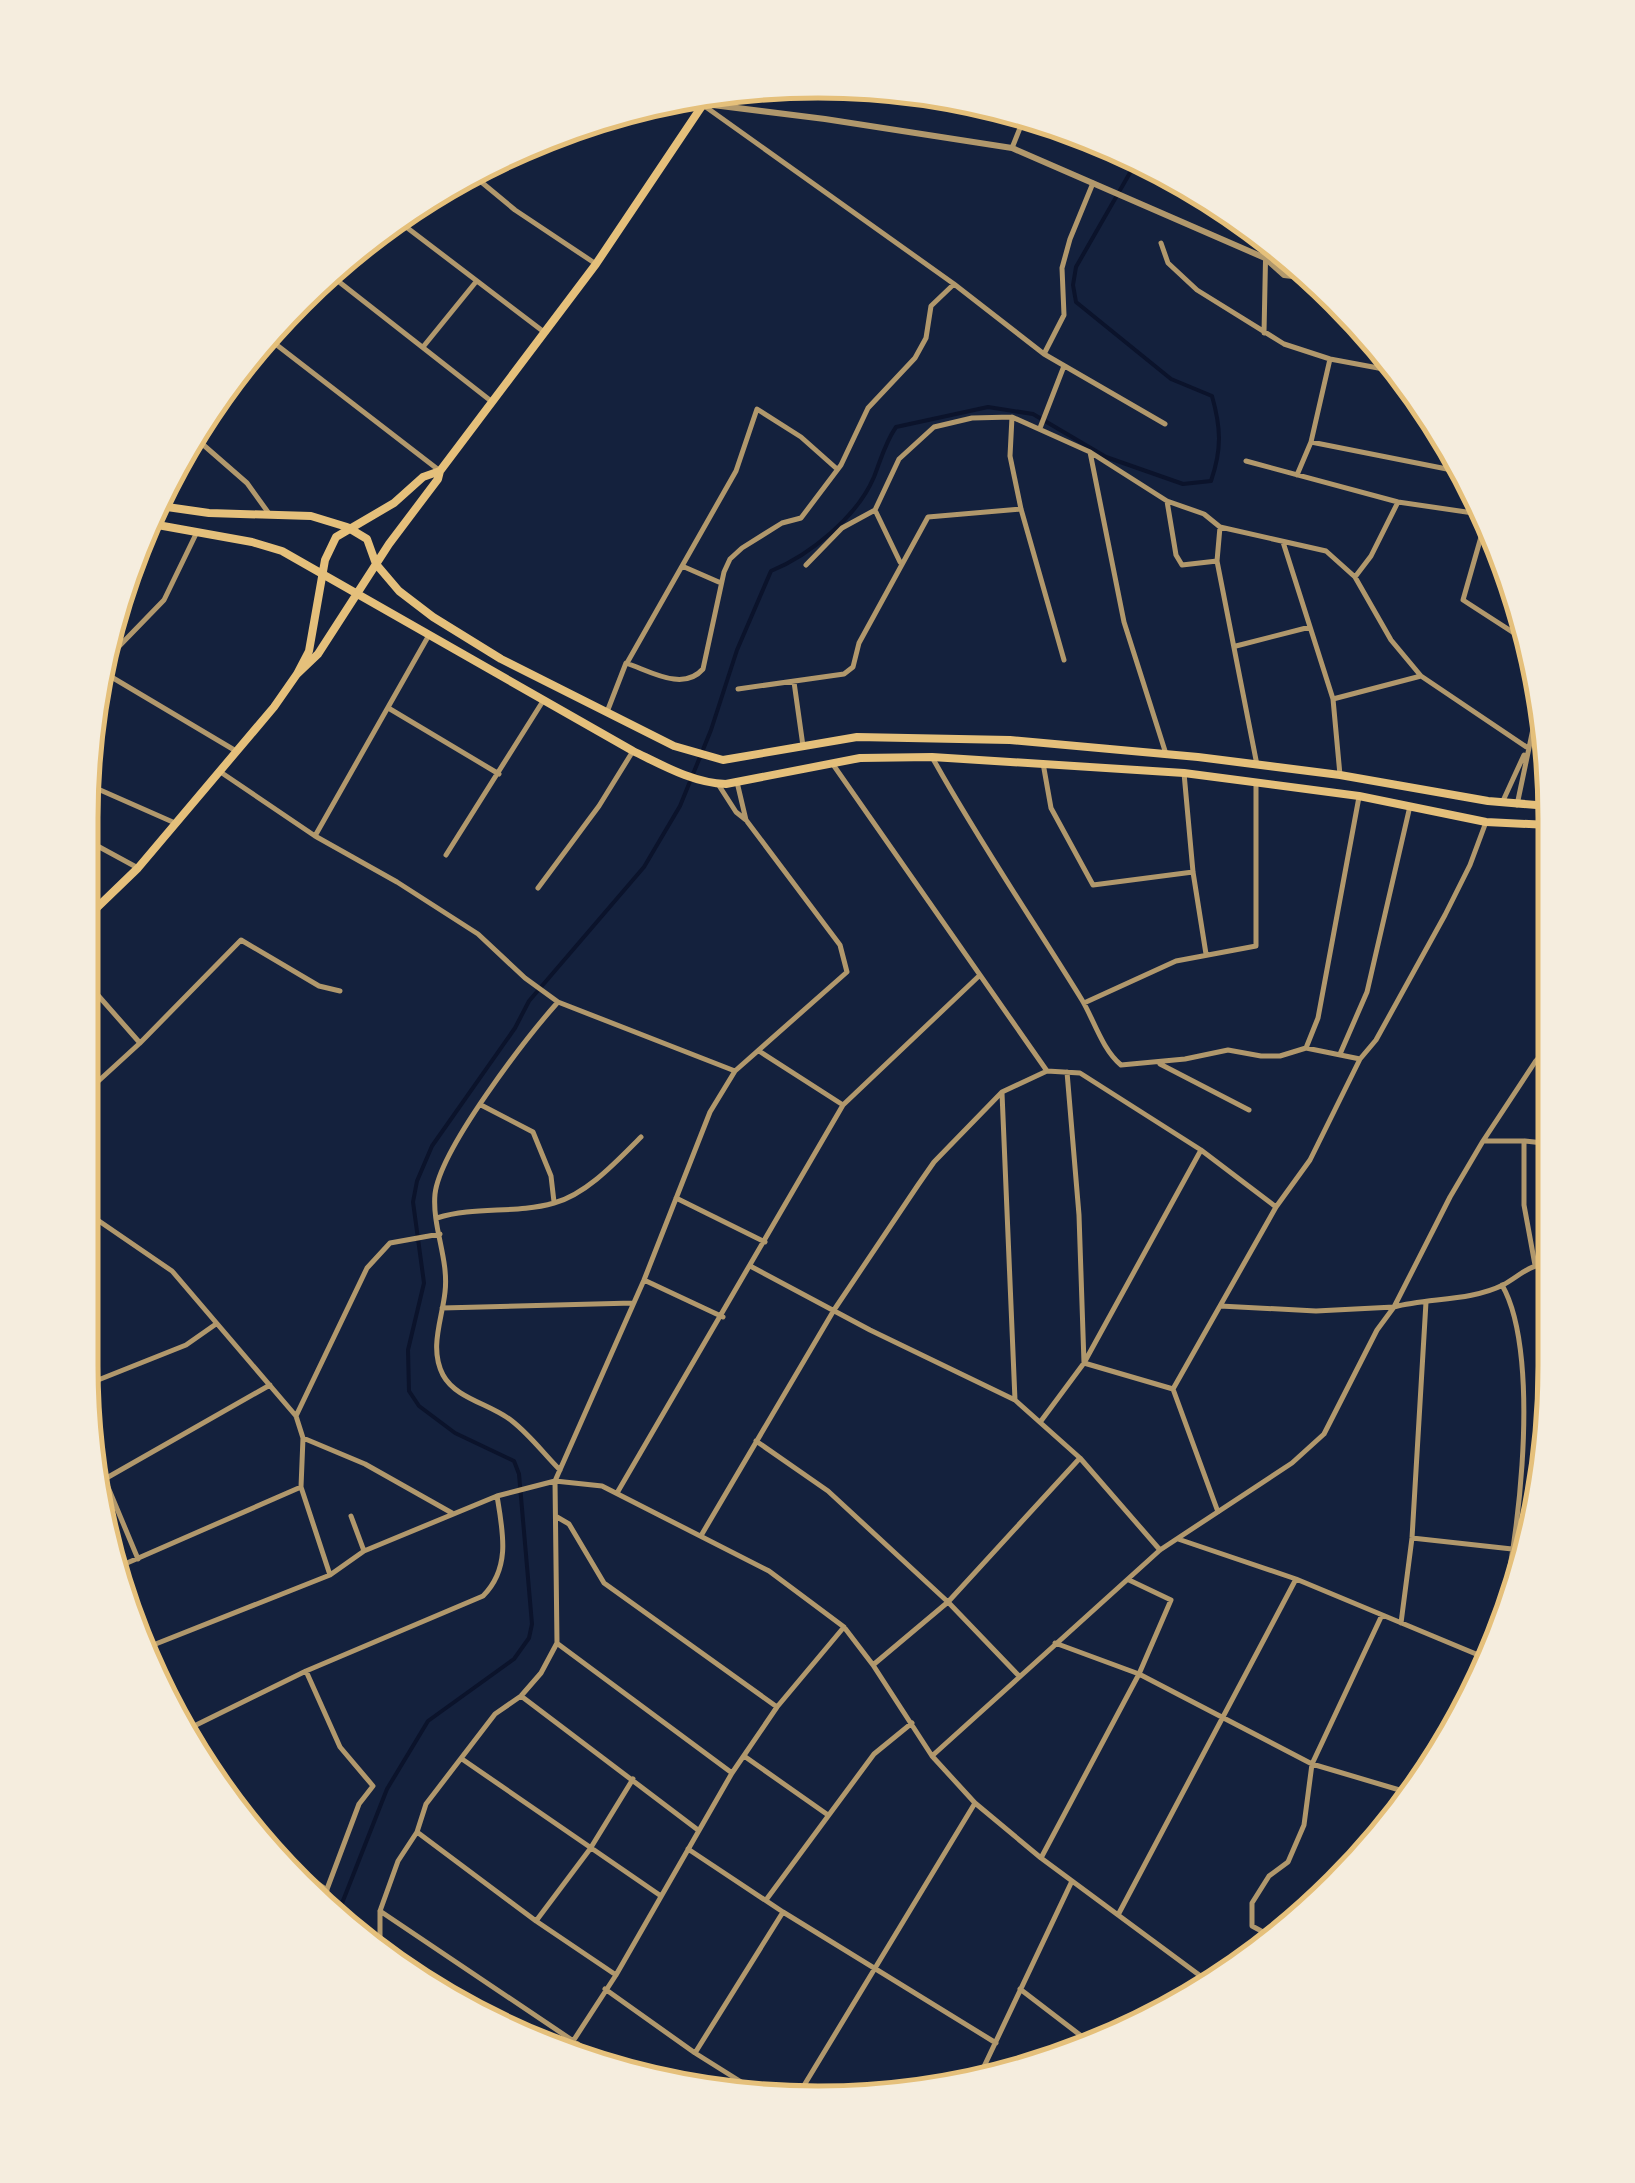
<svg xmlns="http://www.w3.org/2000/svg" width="1635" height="2183" font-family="Mulish,sans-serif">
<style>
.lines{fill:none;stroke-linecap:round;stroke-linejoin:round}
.stream{stroke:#0b132b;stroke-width:4}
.minor{stroke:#b1986c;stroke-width:5}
.tertiary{stroke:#b1986c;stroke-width:6}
.secondary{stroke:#e5c07b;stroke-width:8}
.rim{fill:none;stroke:#e5c07b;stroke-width:5}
</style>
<rect width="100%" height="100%" fill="#14213d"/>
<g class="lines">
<path class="stream" d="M337,1916L387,1789L428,1721L514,1659L529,1638L532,1624L519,1474L514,1461L455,1433L419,1406L409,1391L408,1350L424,1283L413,1202L417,1181L432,1146L515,1028L529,1001L644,867L680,806L711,730L737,650L771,571C810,555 857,517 874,477C881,459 885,443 896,427L988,407L1033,414L1106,457L1183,484L1211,481C1222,449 1221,428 1212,396L1171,379L1076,302L1073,285L1076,267L1139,157"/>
<path class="minor" d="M703,105L954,284L1044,354L1165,424
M1012,148L1026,113
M468,171L515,210L596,264
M393,217L544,332
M1161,243L1168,263L1197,290L1284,344L1330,359L1405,373
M329,274L491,401
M1264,333L1266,236
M269,339L440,471
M423,347L475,283
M1044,354L1064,315L1062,268L1070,239L1093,183
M1012,417L1010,456L1021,509L1064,660
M1040,428L1064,366
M192,435L247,483L270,515
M1311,442L1462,472
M1090,452L1124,622L1166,754
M1246,461L1398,502L1487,515
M1297,475L1311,442L1330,359
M1167,501L1176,555L1182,565L1217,561
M875,510L900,562
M1487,516L1463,600L1528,642
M1220,527L1217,561L1257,765
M1283,542L1333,699L1340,775
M806,565L842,528L875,510L899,459L934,427L972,418L1012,417L1090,452L1167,501L1204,514L1220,527L1326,551L1355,577L1391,640L1421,676L1528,748
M682,566L721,583
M1355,577L1371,556L1398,502
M1236,646L1310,627
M627,663L736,471L757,409L801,437L837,469
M99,667L164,600L196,534
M98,669L236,751
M794,682L803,746
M738,689L844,674L853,667L859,643L928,517L1021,509
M1333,699L1421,676
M390,709L499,774
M607,712L626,663C650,671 683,692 703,669L724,572L730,559L742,548L782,523L801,518L841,465L868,408L915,358L926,338L931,306L954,284
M932,757C978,840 1032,919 1082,1000C1094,1020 1102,1049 1121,1065L1185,1059L1228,1050L1261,1056H1280L1306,1048L1360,1059
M832,763L1047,1071
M1043,763L1051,808L1093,885L1193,872
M219,771L315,836L397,882L478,934L525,978L558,1002L735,1071
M1184,773L1193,872L1206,954
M82,782L175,823
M737,782L746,820
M1502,803L1524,755
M1517,805L1541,691
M315,836L429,635
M81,837L138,868
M446,855L543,701
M538,888L599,806L633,751
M81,976L140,1043
M558,1002C526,1038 440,1149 435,1194C432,1227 449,1259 445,1292C442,1320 429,1348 443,1375C456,1399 491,1404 512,1421C530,1435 544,1454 560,1470
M1084,1003L1176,961L1256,946V783
M1306,1048L1318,1018L1359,797
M759,1051L843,1105
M1340,1054L1367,992L1410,806
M1160,1064L1249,1110
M1067,1072L1079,1215L1084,1363L1173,1389L1218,1512
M1002,1093L1015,1400
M81,1097L140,1043L241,940L319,986L340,991
M481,1105L533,1132L551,1176L554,1202
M1525,1141L1552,1144
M676,1198L765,1242
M80,1208L172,1271L296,1416L303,1438L301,1487L330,1575
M437,1218C475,1206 516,1214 554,1203C587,1194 617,1161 641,1137
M1535,1265L1524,1205V1141H1483L1535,1062L1551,1044
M752,1267L870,1330L1015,1400L1080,1458L1160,1550
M644,1280L723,1317
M1220,1306L1316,1311L1394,1307L1450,1197L1483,1141
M442,1308L633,1303
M83,1386L186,1345L216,1324
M1173,1389L1276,1207L1310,1160L1360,1059L1376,1040L1445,915L1470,865L1486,822
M296,1416L367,1268L390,1243L440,1234
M1041,1421L1084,1363L1201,1150
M303,1438L365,1464L452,1513
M756,1441L828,1491L948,1602L1019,1676
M105,1480L138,1559
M96,1484L270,1385
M617,1493L843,1105L980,975
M351,1516L364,1551
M557,1517L569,1524L604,1583L777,1707
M702,1534L834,1310L918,1185L934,1162L1002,1092L1047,1071L1080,1073L1201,1150L1276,1207
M1412,1538L1512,1549
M1178,1539L1296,1579L1488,1659
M111,1570L301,1487
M1401,1623L1412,1538L1426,1302
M1055,1643L1139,1674L1312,1764L1413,1794
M558,1644L732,1773
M143,1649L330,1575L364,1551L497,1496L555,1481L602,1486L769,1571L844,1627L873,1665L932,1756L975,1803L1041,1858L1210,1983
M1491,1650C1517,1570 1544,1358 1502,1285
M873,1665L948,1602L1080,1458
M306,1671L340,1747L373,1786L359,1804L321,1905
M521,1696L698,1830
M170,1712L202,1740L206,1755L200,1762
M190,1728L306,1671L483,1596C511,1568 503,1532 497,1496
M744,1756L828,1815
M932,1756L1160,1550L1292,1463L1324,1434L1377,1330L1394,1307C1428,1298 1471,1301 1503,1285C1521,1275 1530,1263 1552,1264
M462,1759L661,1896
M417,1832L536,1921L616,1975
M688,1849L783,1912L996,2043
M1041,1858L1139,1674L1171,1600L1129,1580
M276,1861H285L327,1890
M766,1900L874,1754L912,1723
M380,1911L615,2069
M1118,1915L1296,1579
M536,1921L590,1849L633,1779
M1278,1940L1252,1926V1903L1269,1876L1288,1862L1304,1825L1312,1764L1382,1615
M380,1947V1911L398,1861L417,1832L426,1804L495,1714L521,1696L541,1673L557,1643L555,1481L644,1280L710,1112L735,1071L847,972L840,945L746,820L736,812L718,784
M605,1989L695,2053L762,2095
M1020,1989L1097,2048
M566,2052L616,1975L732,1773L777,1707L844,1627
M695,2053L783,1912
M980,2075L1072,1881
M797,2097L975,1803"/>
<path class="tertiary" d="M665,99L825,119L1012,148L1265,258L1284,275L1319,279
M1266,258L1291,254"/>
<path class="secondary" d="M160,506L209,513L311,516L347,527L367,539L376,564L399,591L433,617L501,659L674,746L723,760L857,737L1010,740L1198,757L1340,775L1488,801L1549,806
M152,524L252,542L282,551L633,751C662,765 693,783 726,784L860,758L932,757L1184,773L1359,796L1486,822L1549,825
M297,674L318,654L389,544L438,479L440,471L596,264L712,91
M81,923L138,868L274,707L297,674L309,651L325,560L336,537L394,503L423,477L440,471"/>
</g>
<path d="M0 0H1635V2183H0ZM818 98H818A720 720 0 0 1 1538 818V1366A720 720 0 0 1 818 2086H818A720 720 0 0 1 98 1366V818A720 720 0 0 1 818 98Z" fill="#f5edde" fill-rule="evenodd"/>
<path class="rim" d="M818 98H818A720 720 0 0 1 1538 818V1366A720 720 0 0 1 818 2086H818A720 720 0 0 1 98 1366V818A720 720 0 0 1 818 98Z"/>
</svg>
